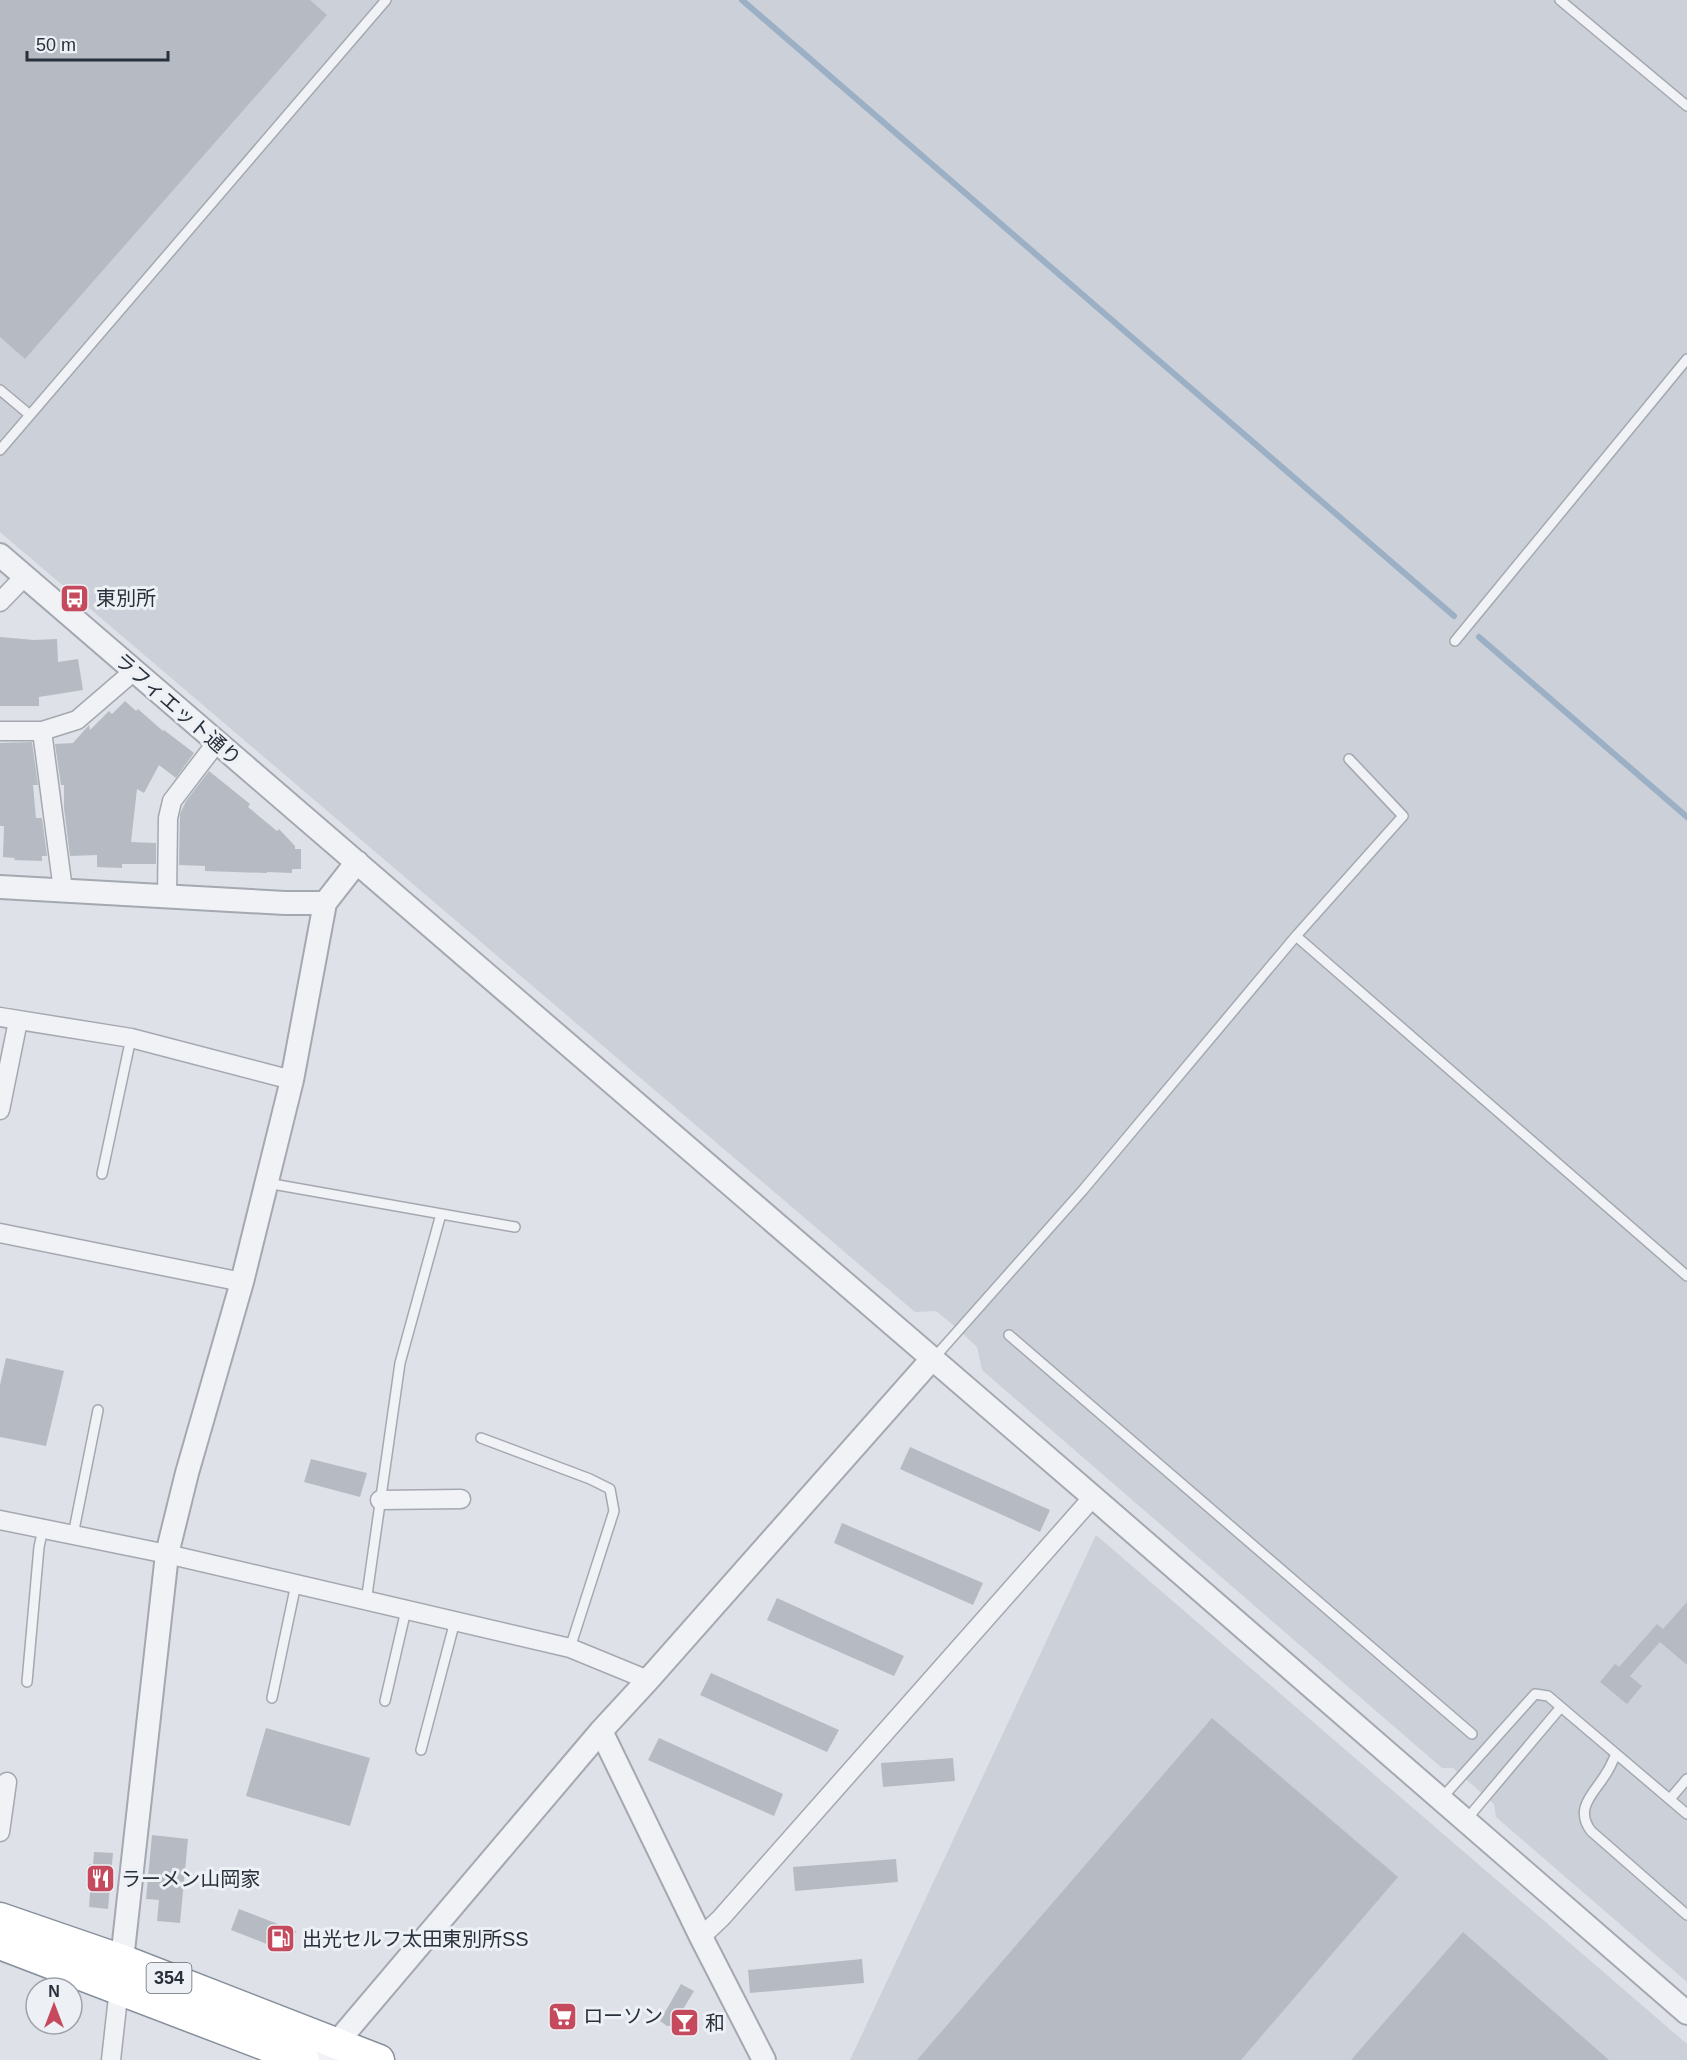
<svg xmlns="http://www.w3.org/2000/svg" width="1687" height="2060" font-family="Arial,'Noto Sans JP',sans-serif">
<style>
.built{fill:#ccd0d8}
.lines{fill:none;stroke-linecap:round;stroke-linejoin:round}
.stream{stroke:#9bafc5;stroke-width:6}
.building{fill:#b6bbc3}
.service-casing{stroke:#a4a8b0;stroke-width:12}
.minor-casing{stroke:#a4a8b0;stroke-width:21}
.tertiary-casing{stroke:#a4a8b0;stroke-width:26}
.trunk-casing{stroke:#868f9c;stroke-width:33}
.service{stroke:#f0f2f5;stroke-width:9}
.minor{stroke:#f0f2f5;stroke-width:18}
.tertiary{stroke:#f0f2f5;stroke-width:22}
.trunk{stroke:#fff;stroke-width:30}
.labels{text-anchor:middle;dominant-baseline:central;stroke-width:6;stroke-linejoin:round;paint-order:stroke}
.shield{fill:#edf0f4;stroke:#636a73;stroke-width:1.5}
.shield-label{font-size:18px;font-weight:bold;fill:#28303c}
.poi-label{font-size:20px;fill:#28303c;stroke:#edf0f4;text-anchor:start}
.street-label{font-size:20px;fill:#28303c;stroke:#edf0f4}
</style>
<rect width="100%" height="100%" fill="#dee1e7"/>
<path class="built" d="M0,0H1687V1982L1496,1817L1494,1804L1485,1796L1453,1768H1442L982,1370L977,1347L958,1329L936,1311L915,1312L0,532Z
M1096,1535L1687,2044V2060H850Z"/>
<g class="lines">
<path class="stream" d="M742,0L1454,616
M1479,637L1687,817"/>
</g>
<path class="building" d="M0,0H310L327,15L25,359L0,337Z
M0,637L34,640L57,639L58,662L78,659L83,690L39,697V706H0Z
M125,701L136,711L138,709L163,731L164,730L194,753L176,778L159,765L144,793L137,789L131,842L156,843V864H122V868L97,867V855L70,856L64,808V785H61L55,744L73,743L89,725L90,730L109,711L112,714Z
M32,742L38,785H33L36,818H42L47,856H42V861L14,860L15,858L3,857L4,826H0V743Z
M209,771L250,804L248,807L277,831L279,829L295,846V849H301V869H292V873L267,872V873L205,871V866L179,865L180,814L186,801Z
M6,1358L64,1371L46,1446L0,1437V1385Z
M910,1447L1050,1510L1040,1532L900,1469Z
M311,1459L367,1473L360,1497L304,1482Z
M842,1523L983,1583L973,1605L834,1543Z
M777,1598L904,1656L894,1676L767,1620Z
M1687,1602V1665L1660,1642L1630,1676L1642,1686L1627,1704L1600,1682L1615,1664L1619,1667L1657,1624L1663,1629Z
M711,1673L839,1730L827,1752L700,1695Z
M1212,1718L1398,1877L1241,2060H917Z
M266,1728L370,1758L350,1826L246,1796Z
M659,1738L783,1794L774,1816L648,1760Z
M953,1758L955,1781L883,1787L881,1763Z
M152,1835L188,1839L180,1923L157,1921L159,1900L146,1899Z
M94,1852L113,1853L108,1909L89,1907L91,1880H88L89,1864L93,1865Z
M896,1859L898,1882L795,1891L793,1867Z
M239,1909L296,1931L288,1952L231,1930Z
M1463,1932L1609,2060H1351Z
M862,1959L864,1983L750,1993L748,1970Z
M681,1984L694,1991L673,2026H667L660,2021Z"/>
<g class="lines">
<defs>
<path id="service" d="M1560,0L1687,106
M0,390L30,415
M0,450L386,0
M1455,641L1687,359
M1296,936L1687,1276
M102,1174L131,1038
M267,1183L515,1227
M1009,1335L1472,1734
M934,1358L1083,1190L1296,936L1403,816L1349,759
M481,1438L590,1479L610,1489L614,1511L570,1648
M73,1535L98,1410
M366,1602L400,1363L441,1214
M27,1682L39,1547L43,1529
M272,1698L296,1584
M385,1701L406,1610
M421,1750L455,1621
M1616,1754C1613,1760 1611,1766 1607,1772C1596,1792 1573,1807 1591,1831L1687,1915
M1441,1799L1535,1694L1548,1696L1687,1814
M1670,1799L1687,1779
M1466,1820L1561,1707"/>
<path id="minor" d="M0,602L24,577
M0,731H42L77,720L134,671
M42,731L63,890
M167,896L168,818L172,801L217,742
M0,1017L131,1038L292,1080
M0,1110L18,1021
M0,1233L242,1282
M380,1500L461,1499
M0,1520L167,1554L570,1648L648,1680
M0,1832L7,1782
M701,1937L721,1918L1093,1497
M111,2060L119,1988"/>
<path id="tertiary" d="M0,555L1093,1497L1687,2013
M0,887L285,903H325
M601,1731L701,1937L764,2060
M122,1960L167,1554L187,1473L242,1282L292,1080L325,903L357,862
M322,2060L601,1731L648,1680L932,1359"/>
<path id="trunk" d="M0,1918L122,1960L379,2060
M0,1944L304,2060"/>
</defs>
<use href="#service" class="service-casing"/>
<use href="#minor" class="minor-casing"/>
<use href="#tertiary" class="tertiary-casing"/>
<use href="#trunk" class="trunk-casing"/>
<use href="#service" class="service"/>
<use href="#minor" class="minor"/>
<use href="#tertiary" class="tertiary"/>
<use href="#trunk" class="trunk"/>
</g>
<defs>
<symbol id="bus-square" viewBox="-11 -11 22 22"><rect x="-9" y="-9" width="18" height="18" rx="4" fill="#c54a5d" stroke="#edf0f4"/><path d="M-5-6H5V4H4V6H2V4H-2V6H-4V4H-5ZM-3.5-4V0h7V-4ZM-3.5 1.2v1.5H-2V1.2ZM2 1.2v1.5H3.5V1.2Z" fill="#fff"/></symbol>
<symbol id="restaurant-square" viewBox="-11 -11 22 22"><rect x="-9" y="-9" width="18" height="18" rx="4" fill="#c54a5d" stroke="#edf0f4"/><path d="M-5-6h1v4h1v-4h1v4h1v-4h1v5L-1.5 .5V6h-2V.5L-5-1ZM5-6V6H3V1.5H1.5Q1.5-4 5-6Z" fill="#fff"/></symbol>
<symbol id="fuel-square" viewBox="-11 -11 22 22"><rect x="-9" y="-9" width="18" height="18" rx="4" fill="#c54a5d" stroke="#edf0f4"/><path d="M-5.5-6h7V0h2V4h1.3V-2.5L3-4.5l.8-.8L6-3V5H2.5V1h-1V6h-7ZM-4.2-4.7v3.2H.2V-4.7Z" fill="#fff"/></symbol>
<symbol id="supermarket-square" viewBox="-11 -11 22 22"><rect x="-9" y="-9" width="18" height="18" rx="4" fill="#c54a5d" stroke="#edf0f4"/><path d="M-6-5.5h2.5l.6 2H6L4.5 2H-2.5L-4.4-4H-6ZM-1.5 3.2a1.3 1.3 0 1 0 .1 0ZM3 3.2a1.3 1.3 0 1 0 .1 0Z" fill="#fff"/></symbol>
<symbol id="bar-square" viewBox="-11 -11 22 22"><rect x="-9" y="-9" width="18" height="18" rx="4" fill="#c54a5d" stroke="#edf0f4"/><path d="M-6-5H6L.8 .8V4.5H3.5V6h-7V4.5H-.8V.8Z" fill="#fff"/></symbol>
</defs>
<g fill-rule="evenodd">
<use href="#bus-square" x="58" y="582" width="33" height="33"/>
<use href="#restaurant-square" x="84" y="1862" width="33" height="33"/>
<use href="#fuel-square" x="264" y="1922" width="33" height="33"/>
<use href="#supermarket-square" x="546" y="2000" width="33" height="33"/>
<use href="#bar-square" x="668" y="2006" width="33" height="33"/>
</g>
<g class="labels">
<rect class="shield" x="146.5" y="1963" width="45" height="30" rx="4.5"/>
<g class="shield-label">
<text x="169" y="1978">354</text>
</g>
<g class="poi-label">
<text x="96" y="598">東別所</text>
<text x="121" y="1879">ラーメン山岡家</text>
<text x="302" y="1939">出光セルフ太田東別所SS</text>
<text x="583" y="2016">ローソン</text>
<text x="705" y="2023">和</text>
</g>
<g class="street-label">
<text transform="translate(178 709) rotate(41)">ラフィエット通り</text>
</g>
</g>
<g transform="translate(54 2006)"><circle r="28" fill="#edf0f4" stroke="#9ea3aa" stroke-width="1.5"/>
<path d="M0-4.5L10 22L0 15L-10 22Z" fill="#c54a5d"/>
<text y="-9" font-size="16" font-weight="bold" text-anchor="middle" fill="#28303c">N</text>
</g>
<path d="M27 51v9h141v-9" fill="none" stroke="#28303c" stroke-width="3"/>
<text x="36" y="51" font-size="18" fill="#28303c" stroke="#edf0f4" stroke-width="4.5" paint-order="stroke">50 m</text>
</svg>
